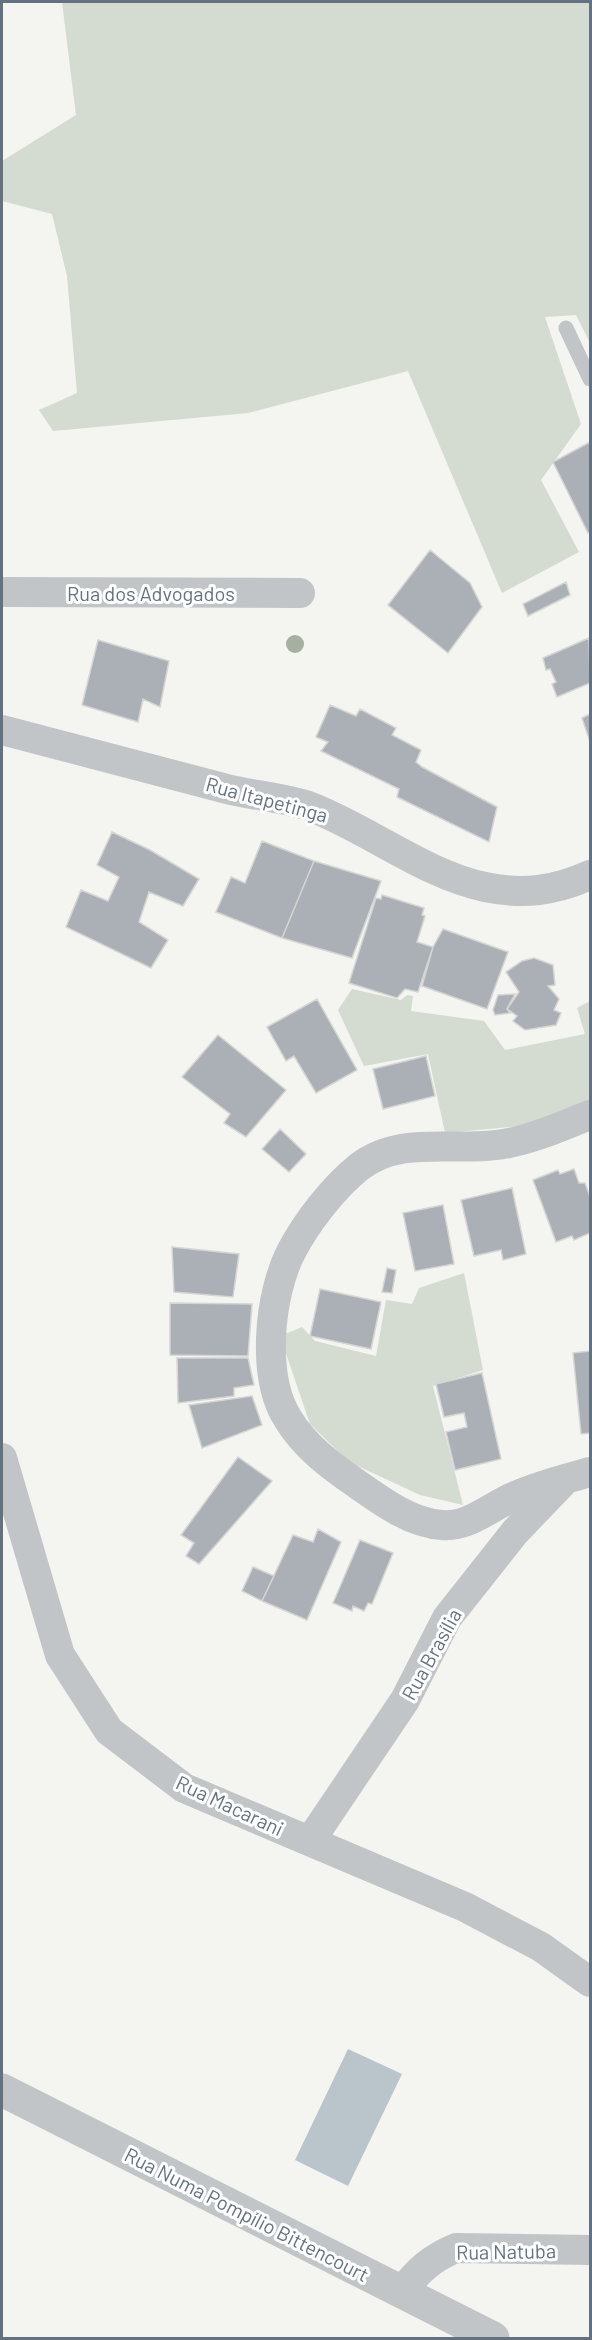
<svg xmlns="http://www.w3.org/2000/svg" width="592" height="2340" font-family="Barlow,sans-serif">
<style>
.green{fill:#d4dbd1}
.water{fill:#bac5cb}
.building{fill:#aab0b6;stroke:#d5d5d3;stroke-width:1.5}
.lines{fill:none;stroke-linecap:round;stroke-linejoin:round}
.service{stroke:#c1c5c8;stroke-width:15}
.minor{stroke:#c1c5c8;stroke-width:30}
.tertiary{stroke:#c1c5c8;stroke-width:33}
.tree{fill:#a5b0a1}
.labels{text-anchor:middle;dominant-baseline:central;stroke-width:6;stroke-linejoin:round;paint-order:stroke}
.street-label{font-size:20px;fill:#637281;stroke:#fff}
</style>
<rect width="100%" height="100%" fill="#f4f4f0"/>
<path class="green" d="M62,2H590V343L576,315L545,317L581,424L541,480L579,552L502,593L408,371L248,413L53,431L39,410L77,393L67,276L52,214L2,201V161L76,115Z
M352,989L401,1000L407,995L413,996L411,1011L484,1021L505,1050L585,1034L577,1008L590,1001V1104L531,1125L445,1133L428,1054L364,1066L338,1010Z
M464,1273L483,1370L433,1386L463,1505L420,1495L349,1462L310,1424L280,1336L302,1327L315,1341L376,1356L386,1300L412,1304L419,1288Z"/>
<path class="water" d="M348,2049L402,2074L348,2186L295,2160Z"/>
<path class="building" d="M590,442V532L588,533L553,462Z
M430,550L470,583L482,607L448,653L388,605Z
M566,582L570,595L528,616L523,604Z
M589,638L590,683L557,697L552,684L556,682L550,669L546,670L543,658Z
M98,640L169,661L160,707L143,699L138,722L82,705Z
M330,705L356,716L360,709L396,728L392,735L421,750L416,762L422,767L497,807L489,842L397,797L399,789L321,751L328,742L316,737Z
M590,714V742L582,718Z
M112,832L150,850L199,879L183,906L149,892L139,922L168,940L151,968L66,927L81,890L108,901L119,877L97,865Z
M262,841L314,861L282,938L216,912L231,877L245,883Z
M314,861L381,881L352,958L282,938Z
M382,895L424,908L422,915L425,916L417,942L433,947L418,992L405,989L397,998L349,983L376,898L381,899Z
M443,929L508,952L487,1009L422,986L433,947Z
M534,958L553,965L555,985L548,986L559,999L554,1010L561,1013L556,1025L525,1030L513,1021L517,1016L507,1009L519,992L506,972L522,961Z
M515,994L507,1009L510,1013L495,1015L493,1010L498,995Z
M317,999L357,1070L316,1093L294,1056L286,1061L267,1027Z
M218,1035L286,1090L246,1137L224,1123L230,1114L182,1077Z
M426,1056L435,1096L383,1109L373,1069Z
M280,1129L306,1154L289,1172L262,1149Z
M574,1169L579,1183H585L590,1197V1233L574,1240L572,1236L556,1242L533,1180L558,1170L560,1174Z
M512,1188L526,1254L503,1260L501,1250L474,1256L461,1200Z
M443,1205L454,1264L415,1271L403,1213Z
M172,1247L239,1254L233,1297L174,1292Z
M387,1268L396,1270L392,1293L382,1292Z
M320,1289L381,1302L371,1349L310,1336Z
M170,1303L252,1304L248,1356L170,1355Z
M590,1351V1433L581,1434L573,1353Z
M177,1358H248L254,1385L234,1388V1396L178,1403Z
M482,1373L501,1459L455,1470L446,1432L467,1427L464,1413L444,1417L436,1384Z
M252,1396L262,1425L202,1448L189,1405Z
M238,1457L272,1481L199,1564L186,1556L194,1543L181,1535Z
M318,1529L341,1542L307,1620L262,1601L293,1535L313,1542Z
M360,1540L393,1553L372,1604L368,1603L364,1611L353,1606L352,1611L333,1603Z
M253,1567L274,1576L262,1601L242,1591Z"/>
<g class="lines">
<path class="service" d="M566,328L590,379"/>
<path class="minor" d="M2,592L300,593
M2,730C77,749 152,769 227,789C254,796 284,797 311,807C368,829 426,875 485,887C523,895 555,891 590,875
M590,1115C564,1125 536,1138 509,1143C459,1154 403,1133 359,1167C333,1188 306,1223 291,1252C269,1295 261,1377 288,1419C305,1447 331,1466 357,1484C381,1501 411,1523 442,1525C467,1528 490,1507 513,1497C537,1486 565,1479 590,1472
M2,1458L60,1655L109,1731L184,1788L465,1907L541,1947L590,1982
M310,1841L405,1700L447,1618L515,1532L562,1483
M402,2292C417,2271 432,2258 456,2248L590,2250"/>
<path class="tertiary" d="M2,2090L493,2338"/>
</g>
<circle class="tree" cx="295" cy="644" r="9"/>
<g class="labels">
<g class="street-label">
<text x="151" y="593">Rua dos Advogados</text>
<text transform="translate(267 799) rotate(15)">Rua Itapetinga</text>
<text transform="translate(431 1654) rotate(-61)">Rua Brasília</text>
<text transform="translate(230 1805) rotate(25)">Rua Macarani</text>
<text transform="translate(247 2214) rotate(27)">Rua Numa Pompílio Bittencourt</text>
<text transform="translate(506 2251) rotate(-1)">Rua Natuba</text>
</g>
</g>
<rect width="592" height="2340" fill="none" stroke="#637281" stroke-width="6"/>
</svg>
